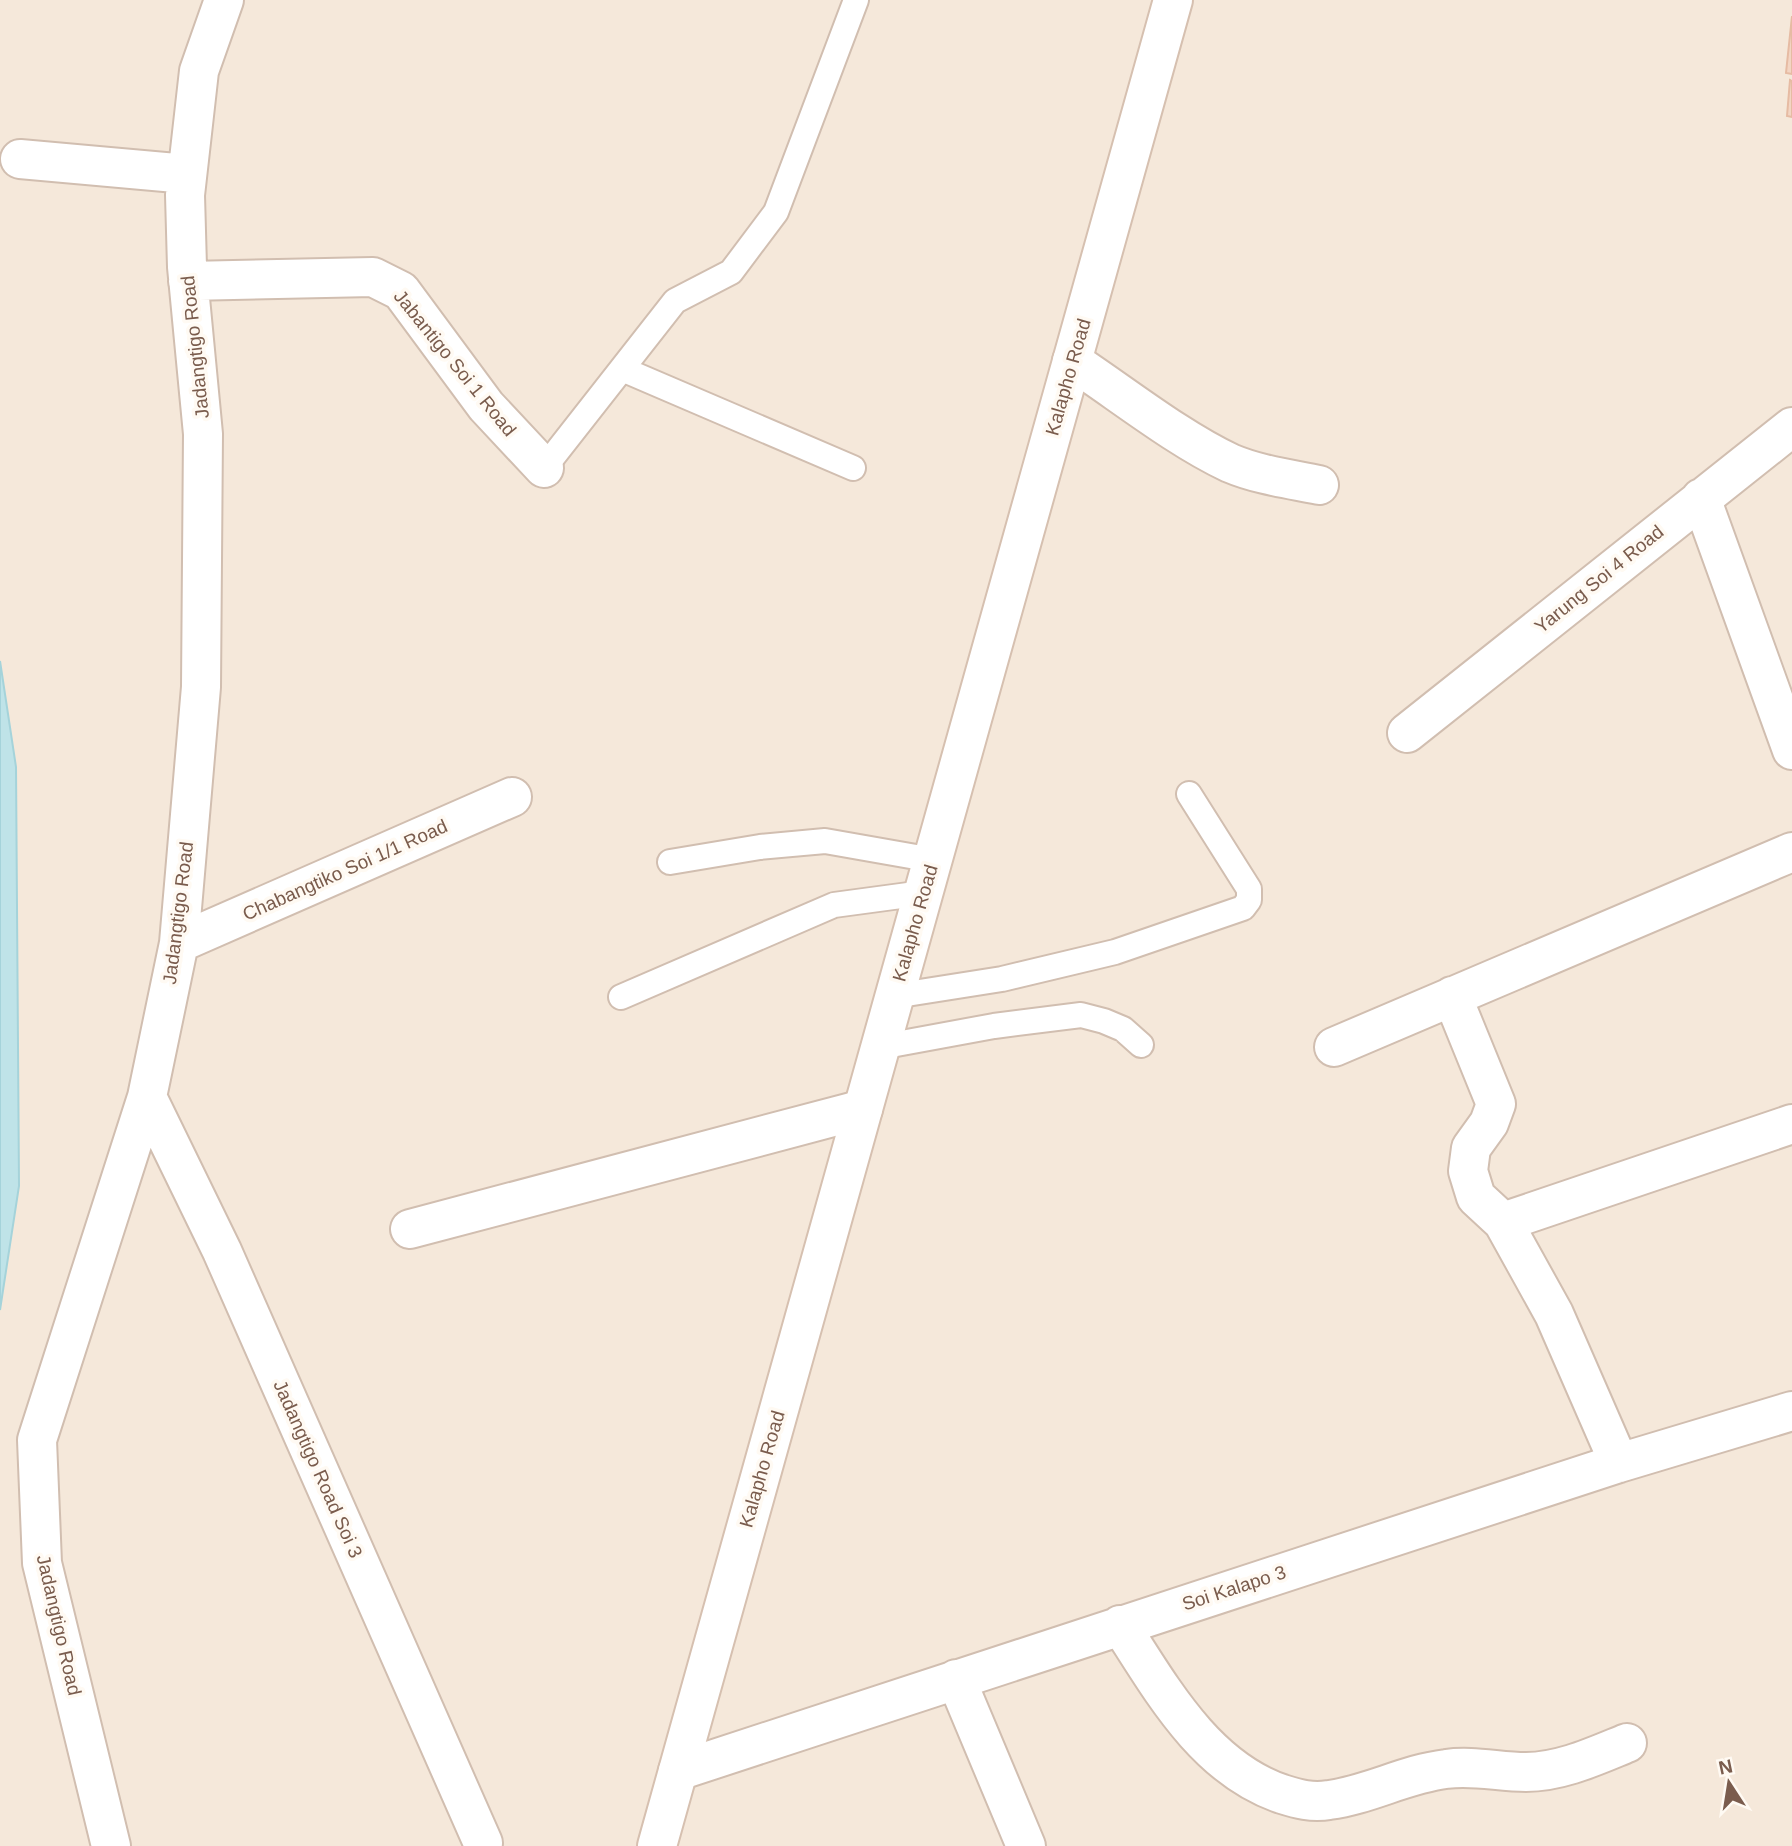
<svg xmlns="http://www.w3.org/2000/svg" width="1792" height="1846" font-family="Arial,sans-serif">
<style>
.residential{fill:#f5e8da}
.water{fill:#bfe3e8;stroke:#a5d3da;stroke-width:2}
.building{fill:#f3d5c3;stroke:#e6bba3;stroke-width:2;filter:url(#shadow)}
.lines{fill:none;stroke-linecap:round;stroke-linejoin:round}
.lane-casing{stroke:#d1beb0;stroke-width:28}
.street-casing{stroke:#d1beb0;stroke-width:42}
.secondary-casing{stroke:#d6c0b0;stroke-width:42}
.lane{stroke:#fff;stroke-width:24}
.street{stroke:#fff;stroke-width:38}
.secondary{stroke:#fff;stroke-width:38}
.labels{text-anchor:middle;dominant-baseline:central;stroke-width:7;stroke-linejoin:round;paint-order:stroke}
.street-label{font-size:19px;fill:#7a5c4d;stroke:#fffaf3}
</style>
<defs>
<filter id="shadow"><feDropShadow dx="6" dy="-6" stdDeviation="0" flood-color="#0004"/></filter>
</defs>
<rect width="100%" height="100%" fill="#fdf6ec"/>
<path class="residential" d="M0,0H1792V1846H0Z"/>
<path class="water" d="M0,661L16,767L19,1186L0,1310Z"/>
<path class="building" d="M1792,16V74L1786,73Z
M1790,80L1792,81V117L1787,116Z"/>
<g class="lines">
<defs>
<path id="lane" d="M622,369L853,468
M544,468L675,301L731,272L776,212L856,0
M670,862L760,847L825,841L933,860
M894,996L1002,979L1115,952L1243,908L1249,900V889L1189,794
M621,997L834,905L923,893
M880,1047L994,1026L1081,1015L1104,1021L1123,1029L1141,1045"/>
<path id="street" d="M20,159L187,174
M188,281L373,277L401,291L486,406L544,468
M1072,361C1122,394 1177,438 1230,463C1258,475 1290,479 1319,485
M1701,498L1792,750
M1407,733L1792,427
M179,943L512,797
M1452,996L1496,1104L1489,1123L1471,1148L1468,1171L1476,1197L1503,1222L1554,1314L1619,1463
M1334,1047L1792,852
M147,1097L222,1251L483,1843
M1503,1222L1792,1124
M410,1229L863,1109
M1120,1625C1162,1690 1205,1768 1282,1794C1298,1799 1312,1803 1329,1800C1369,1795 1405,1774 1446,1769C1473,1765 1499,1772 1526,1772C1561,1772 1595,1756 1627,1743
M956,1679L1026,1846
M678,1771L1619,1463L1792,1411
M111,1846L42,1563L37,1440L147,1097L179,943L201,687L203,434L187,267L185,195L199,71L224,0"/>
<path id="secondary" d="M657,1846L1173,0"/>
</defs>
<use href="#lane" class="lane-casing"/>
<use href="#street" class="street-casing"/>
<use href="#secondary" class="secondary-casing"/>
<use href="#lane" class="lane"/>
<use href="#street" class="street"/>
<use href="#secondary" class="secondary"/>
</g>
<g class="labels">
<g class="street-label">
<text transform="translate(195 347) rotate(-96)">Jadangtigo Road</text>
<text transform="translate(455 363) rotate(51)">Jabantigo Soi 1 Road</text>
<text transform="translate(1068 377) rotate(-74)">Kalapho Road</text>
<text transform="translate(1599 579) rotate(-39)">Yarung Soi 4 Road</text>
<text transform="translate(345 870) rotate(-24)">Chabangtiko Soi 1/1 Road</text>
<text transform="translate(178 913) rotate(-83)">Jadangtigo Road</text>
<text transform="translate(915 923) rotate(-74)">Kalapho Road</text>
<text transform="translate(318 1469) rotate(66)">Jadangtigo Road Soi 3</text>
<text transform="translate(762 1469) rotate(-74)">Kalapho Road</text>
<text transform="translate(1234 1588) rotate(-18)">Soi Kalapo 3</text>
<text transform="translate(59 1625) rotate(77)">Jadangtigo Road</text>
</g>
</g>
<g transform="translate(1729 1783) rotate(348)" stroke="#fffaf3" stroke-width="5" paint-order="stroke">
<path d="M0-5L12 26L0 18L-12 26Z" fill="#7a5c4d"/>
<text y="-10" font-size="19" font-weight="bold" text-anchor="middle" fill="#7a5c4d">N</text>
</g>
</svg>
